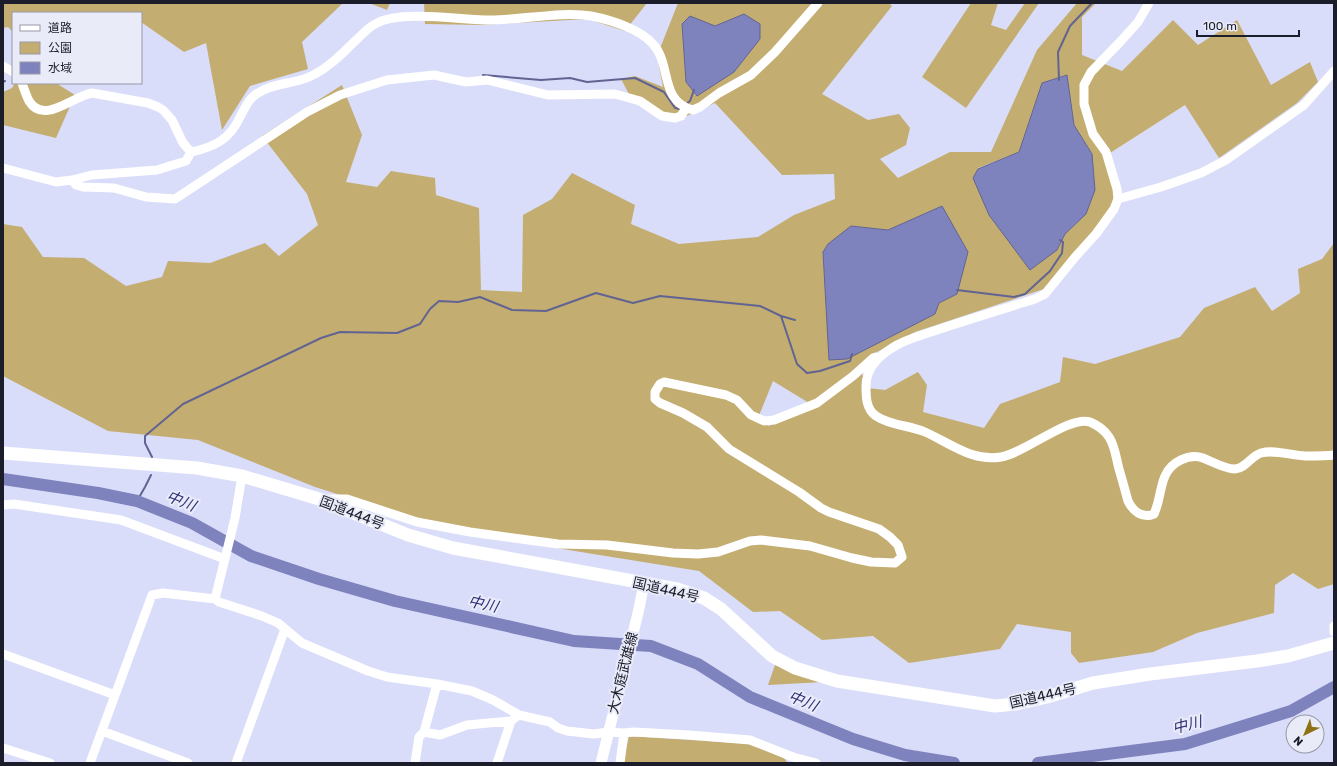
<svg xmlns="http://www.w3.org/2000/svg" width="1337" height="766" font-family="Rubik,'Noto Sans JP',sans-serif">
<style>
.green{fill:#c4ad70;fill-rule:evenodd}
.water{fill:#7e83be;stroke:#616492}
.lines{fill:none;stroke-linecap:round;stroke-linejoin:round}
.stream{stroke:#616492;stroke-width:2}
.river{stroke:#7e83be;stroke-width:12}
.minor{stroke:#fff;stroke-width:9}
.major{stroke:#fff;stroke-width:11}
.highway{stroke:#fff;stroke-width:13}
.labels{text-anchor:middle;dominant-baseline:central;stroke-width:4;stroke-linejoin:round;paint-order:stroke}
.street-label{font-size:14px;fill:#1c1d2a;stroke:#e9ebf9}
.water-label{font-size:15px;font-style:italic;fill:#302f76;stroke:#e9ebf9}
</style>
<rect width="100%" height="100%" fill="#d9ddf9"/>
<path class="green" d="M3,3H343L302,42L308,69L250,86L222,130L206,43L184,52L141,22V13H13V32L8,27L3,28Z
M369,3H390L387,10Z
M424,3H647L625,31L587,19L481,25L425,24Z
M678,3H889L892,6L822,94L868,120L899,114L910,128L906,145L880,159L898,178L950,152H991L1037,50L1077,3H1096L1082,17V55L1122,71L1173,20L1198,45L1237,20L1271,85L1310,62L1318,82L1297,103L1219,158L1185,105L1110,153L1118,179L1111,209L1044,289L915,332L875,353L860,369L868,388L885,390L918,372L927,385L923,412L984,428L1000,404L1060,382L1063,357L1095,364L1180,337L1204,308L1255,287L1272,311L1300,293L1298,269L1322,259L1334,243V584L1318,589L1293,573L1275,585L1274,613L1197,633L1153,652L1079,663L1071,653V632L1017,624L1000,649L909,663L873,636L822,640L780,611L753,612L699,571L457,532L315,487L198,440L108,431L3,376V224L22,227L43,257L84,258L126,286L162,277L168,261L210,263L265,243L279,256L318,225L307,194L262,136L342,85L362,135L346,182L377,187L391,171L435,178L436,195L479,208L481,290L522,292L523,215L552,199L572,173L635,205L631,224L679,244L758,237L794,215L835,199L834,174L782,175L715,103L680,119L631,98L621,79L635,76L663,87L657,56ZM744,15L697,96L696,95L686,82L682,25L715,26ZM1066,75L1074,125L1092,154L1086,214L1065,234L1057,250L978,168L1019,152L1042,83ZM942,206L957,294L939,303L935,314L830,360L823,252L851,226L888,230ZM773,381L809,403L769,426L758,418Z
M971,3H998L991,25L1006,30L1025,3H1039L966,108L922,77Z
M15,83H56L75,95L56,138L3,125V92L12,88Z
M775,665L823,682L768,685Z
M629,736L752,744L783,757L788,763H625L623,761Z"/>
<path class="water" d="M744,14L760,24V39L734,72L697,96L686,82L682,24L690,16L715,26Z
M1067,75L1074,125L1092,154L1095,190L1086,214L1065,234L1057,250L1030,270L989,215L973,178L978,169L1019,152L1042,83Z
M942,206L968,252L957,294L939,303L935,314L847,359L829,360L823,252L828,244L851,226L888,230Z"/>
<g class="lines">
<path class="stream" d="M483,75L541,80L570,78L587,82L635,78L664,92L675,108L680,109
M1059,80L1058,52L1070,26L1092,3
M3,82L5,81
M686,104L690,101L694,90
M957,290L1014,297L1025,294L1050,271L1062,253L1063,242L1060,240
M781,316L797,364L807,373L820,371L850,361L852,354
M152,457L145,443V436L183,404L321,338L340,332L397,333L420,324L430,309L439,301L458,302L480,297L512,310L546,311L596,293L633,303L660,296L760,306L781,316L795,320
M137,501L145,487L151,475"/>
<path class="river" d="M3,479L98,493L137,501L192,523L251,556L319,579L395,601L574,641L651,646L698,664L750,697L853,739L905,755L954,763
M1038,763L1185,744L1291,711L1334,687"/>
<path class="minor" d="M1149,3L1138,22L1120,42L1091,72L1084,85V104L1093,134L1106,152L1117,189L1118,199L1114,209L1096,234L1076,256L1045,294L1035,299C1003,309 970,319 937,330C923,335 905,339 892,348C879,356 866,369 866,386C866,397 866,409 876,416C891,426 909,425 925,432C950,443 972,462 1001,457C1025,453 1070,415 1090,422C1097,425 1105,431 1109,437C1115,446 1116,458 1119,469C1122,479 1125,490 1128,501C1133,511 1142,519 1154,514C1160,501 1160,487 1165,476C1171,462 1189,453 1203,458C1213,462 1225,469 1235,469C1246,468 1251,456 1261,453C1275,449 1292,456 1306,456C1316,456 1325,456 1334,455
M3,66L13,72
M22,83C24,89 26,95 29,101C44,125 71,97 92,93L148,103L158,107L163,110L172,120L183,143L191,152
M3,168L56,182L72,180L92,175L157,170L186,161L191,152C215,147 230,139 240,117C245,108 249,98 258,93C273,83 293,84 309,77C327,69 341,55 354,42C362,35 368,27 377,23C403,10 461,20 491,20C522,20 562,11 591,16C611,20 640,29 653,44C672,65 659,101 693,110L700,107L719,93L751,75L775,52L818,3
M72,180L76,185L83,187L114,188L146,197L175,199L307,112L340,95L387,80L434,75L466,82L487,80L548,95L615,94L640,101L662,116L675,118L681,116L686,108
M1118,199L1161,187L1201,173L1226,160L1304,105L1334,71
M326,499H347L417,522L470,532L558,544L607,545L673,553L698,554L718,552L750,541L761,540L810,546L852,558L871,562L895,563L902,557L898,545L890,537L879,529L829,512L821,508L799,492L729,449L707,427L683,413L660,403L655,399V392L660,384L664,382L726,395L737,400L751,415L764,421L774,420L817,403L853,376L873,358L876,357
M3,505L14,504L121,520L225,559
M215,599L235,518L242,476
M1334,626V632
M3,654L115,695
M437,684L424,732L440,735L467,725L511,721L519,715
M102,731L188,763
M3,748L50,763
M90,763L152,595L163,593L215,599L219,602L262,616L278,623L302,643L368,671L387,677L437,684L472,691L493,700L519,715L550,722L558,728L567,731L594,734L608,732L624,733L634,732L689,735L750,740L793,757L816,763
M236,763L285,629
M415,763L419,737L424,732
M497,763L511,721
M620,763L624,733"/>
<path class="major" d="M601,763L638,613L644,584"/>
<path class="highway" d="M3,453L197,468L242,476L319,499L408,535L453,548L677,589L704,598L721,609L772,656L795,668L837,681L995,706L1016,704L1047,697L1093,683L1150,674L1257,661L1288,656L1334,643"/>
</g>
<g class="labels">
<g class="street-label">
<text transform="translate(352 513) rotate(21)">国道444号</text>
<text transform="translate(666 590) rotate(13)">国道444号</text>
<text transform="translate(623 673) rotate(-76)">大木庭武雄線</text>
<text transform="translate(1043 696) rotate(-13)">国道444号</text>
</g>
<g class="water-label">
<text transform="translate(181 501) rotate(22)">中川</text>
<text transform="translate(483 604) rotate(13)">中川</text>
<text transform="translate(803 701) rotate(22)">中川</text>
<text transform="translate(1187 725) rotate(-14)">中川</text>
</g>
</g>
<rect width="1337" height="766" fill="none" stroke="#1c1d2a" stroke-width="8"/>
<rect x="12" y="12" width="130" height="72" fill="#e9ebf9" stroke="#9799a6"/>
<rect x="20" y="25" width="20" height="6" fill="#ffffff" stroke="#9799a6"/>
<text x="48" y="32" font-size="12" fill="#1c1d2a">道路</text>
<rect x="20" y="42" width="20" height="12" fill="#c4ad70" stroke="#9799a6"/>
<text x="48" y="52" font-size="12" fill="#1c1d2a">公園</text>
<rect x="20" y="62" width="20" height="12" fill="#7e83be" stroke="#9799a6"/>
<text x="48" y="72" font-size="12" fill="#1c1d2a">水域</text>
<g transform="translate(1305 734) rotate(223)"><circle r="19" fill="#e9ebf9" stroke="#9799a6"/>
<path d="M0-3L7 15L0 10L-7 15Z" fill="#8e7115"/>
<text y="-6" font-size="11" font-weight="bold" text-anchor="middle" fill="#1c1d2a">N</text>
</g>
<path d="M1197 30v6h102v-6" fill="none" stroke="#1c1d2a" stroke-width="2"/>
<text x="1203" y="30" font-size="12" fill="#1c1d2a" stroke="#e9ebf9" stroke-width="3" paint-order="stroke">100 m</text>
</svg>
